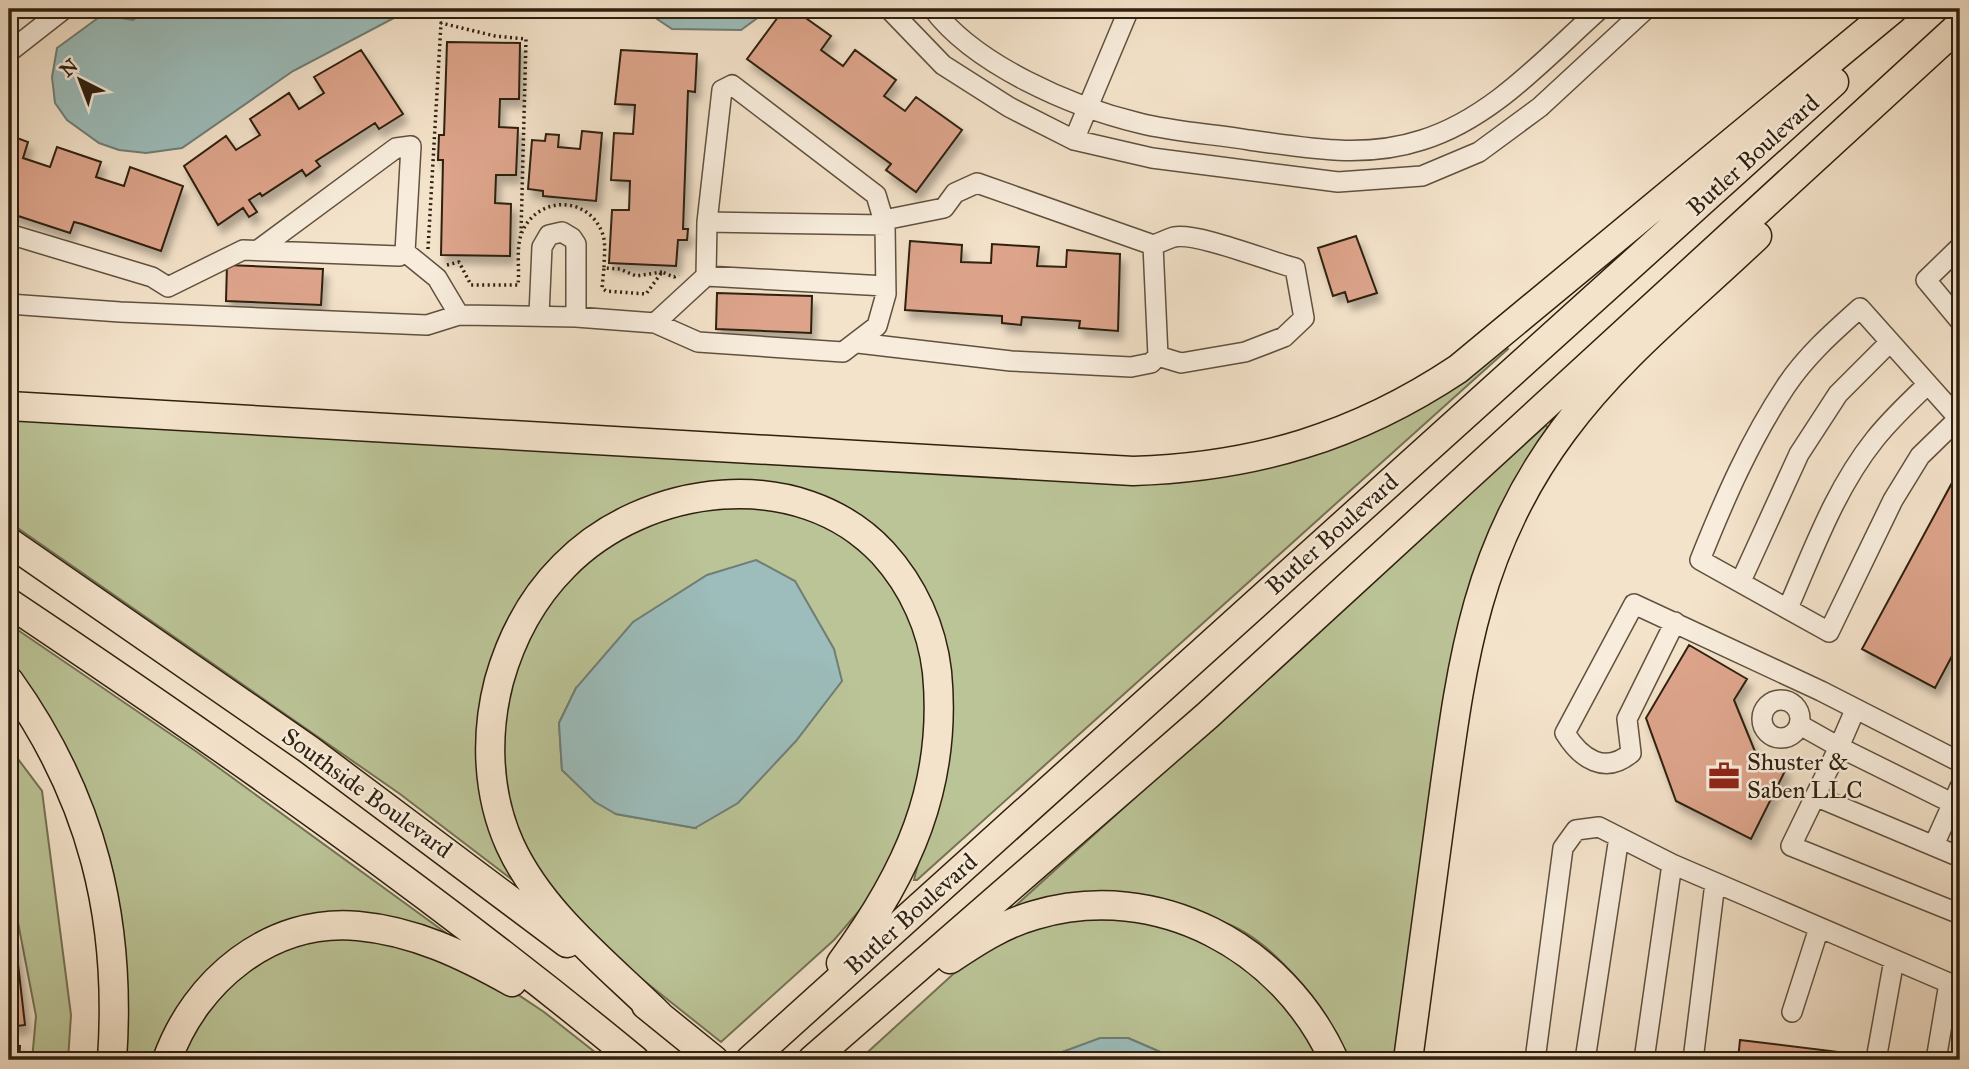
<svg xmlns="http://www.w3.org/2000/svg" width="1969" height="1069" font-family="'IM FELL Great Primer',serif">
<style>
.green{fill:#bbc497;stroke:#747253;stroke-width:2;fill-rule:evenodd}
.water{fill:#9cbdbb;stroke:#707e76;stroke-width:2}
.building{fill:#dda48b;stroke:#2e200f;stroke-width:2;filter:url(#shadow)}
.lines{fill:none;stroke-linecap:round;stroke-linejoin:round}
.minor-casing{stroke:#60513e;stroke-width:22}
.highway-casing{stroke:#2e200f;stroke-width:31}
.path{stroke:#2e200f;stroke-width:3.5;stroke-dasharray:2 3.5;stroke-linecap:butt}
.minor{stroke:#f8eddd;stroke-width:19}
.highway{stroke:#f4e3cb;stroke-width:28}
.labels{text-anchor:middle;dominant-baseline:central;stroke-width:5;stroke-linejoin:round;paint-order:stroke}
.street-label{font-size:24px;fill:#2e200f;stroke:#f8eddd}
.poi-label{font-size:24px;fill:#2e200f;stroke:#f8eddd;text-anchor:start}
</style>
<defs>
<filter id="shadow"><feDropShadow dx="4.5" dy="8" stdDeviation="3.5" flood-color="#0004"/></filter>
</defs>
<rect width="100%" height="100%" fill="#f4e3cb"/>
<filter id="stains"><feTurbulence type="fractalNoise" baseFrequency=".00286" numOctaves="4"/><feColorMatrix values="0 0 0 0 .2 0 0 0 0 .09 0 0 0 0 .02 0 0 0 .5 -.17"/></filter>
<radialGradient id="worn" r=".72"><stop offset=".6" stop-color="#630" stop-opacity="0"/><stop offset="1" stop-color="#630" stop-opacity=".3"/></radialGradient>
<path class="green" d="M1504,345L1508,349L917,880H914L930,813L922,603L805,498L610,522L491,678L514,881L400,794L9,522V417L1237,469Z
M1546,425L1549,430L1508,502L1401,1060H1349C1328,1011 1274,938 1220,921C1203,916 1179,919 1161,918C1111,915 1061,913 1011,910Z
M746,503L825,522L891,577L920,645L928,700L918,798L878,889L834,940L721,1042L599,945L537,878L499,779L495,748L519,642L581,561L652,519ZM576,688L695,828L616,814L562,770L559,723Z
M9,624L197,752L446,933L443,935L280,930L158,1060H118L113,917L9,670Z
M9,747L42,791L71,1015L68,1060H32L36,1016L9,876Z
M1062,919L1141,920L1224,948L1283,998L1321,1060H1179L1128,1038L1100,1039L1057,1054L1050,1060H859L973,956L997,940Z
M316,937L391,941L508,988L544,1012L605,1060H175L184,1038L245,966Z"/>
<path class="water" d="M149,9H411L293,71L182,148L146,153L119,150L99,143L67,120L55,103L52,77L57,48L102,15L133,20Z
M528,9H770L741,30L672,29L651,15Z
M756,560L795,581L834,649L842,681L796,741L738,803L695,828L616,814L595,802L562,770L559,723L576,688L633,622L707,575Z
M1100,1038H1128L1179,1060H1050L1057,1054Z"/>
<path class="building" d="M784,9H793L831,36L821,50L843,66L855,50L896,80L884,96L905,111L916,97L962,130L916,192L886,170L891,164L747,59Z
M447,42L520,43L519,99H500L499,127L518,128L516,175H496L495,203L511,204L510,256L441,255L443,160H438L439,135H444Z
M361,50L403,114L379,129L375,123L316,161L320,166L306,176L302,170L262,196L260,193L249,200L257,212L249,217L243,208L218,225L184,166L226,136L236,150L260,135L250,119L289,93L299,109L324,93L314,77Z
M621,50L697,54L695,92L688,91L683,229H688L687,240H678L676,266L609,263L612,210H629L630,181L611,180L614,133L633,134L635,105L615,104Z
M582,131L602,133L596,201L543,196V191L528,189L532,140L545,141L546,134L559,135L558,147L580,149Z
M9,135L28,142L23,158L50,167L57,147L101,162L96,177L124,186L130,167L183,186L161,251L82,224L74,222L70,233L9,213Z
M1356,236L1377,293L1348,302L1345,292L1333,296L1318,248Z
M910,241L962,245L961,262L991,263L992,244L1039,247L1037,266L1066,267L1067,250L1120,254L1118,331L1079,328L1080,321L1022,317L1021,325L1002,323V316L905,310Z
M227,265L323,269L321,305L226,301Z
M717,293L812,296L811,333L716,329Z
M1953,481L1960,485V641L1935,688L1862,649Z
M1689,645L1747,679L1734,700L1756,754L1786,769L1751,839L1676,801L1646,718Z
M15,938L25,1025L9,1027V939Z
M1740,1040L1839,1052L1837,1060H1738Z
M9,1045L20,1046L19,1060H9Z"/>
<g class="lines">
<defs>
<path id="minor" d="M889,9L943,65L1009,107L1074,140L1152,158L1338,182L1422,176L1479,152L1540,107L1646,9
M933,9C975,65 1072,107 1139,123C1174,132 1213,134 1249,140C1308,148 1364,159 1422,140C1493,118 1546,57 1600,9
M9,52L64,9
M1074,140L1129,9
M707,222L885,225
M9,234L152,277L168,287L243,250L399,256L405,252L411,146L396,148L258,250
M1153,245C1160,243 1167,239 1174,237C1196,232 1268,261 1295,268L1304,318L1284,337L1245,352L1181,363L1158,356
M1960,247L1926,280L1960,321
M405,252L437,278L459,315
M706,276L885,286
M9,304L120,312L427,325L459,315L576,317L655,323L698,342L843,352L877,326L886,294L885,225L876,195L732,85L722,90L707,222L706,276L655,323
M539,315L542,247L549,235L562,232L572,238L576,244V317
M858,343L1011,361L1131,367L1151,363L1158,356L1153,245L977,183L955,193L944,208L884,220
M1959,418L1920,456L1893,500L1829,632L1700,560C1724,500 1750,440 1786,386C1806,356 1833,332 1860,308L1960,420
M1741,581L1799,454L1838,394L1890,342
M1788,608C1813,551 1835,489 1875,439C1891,419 1909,402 1928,384
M1675,622L1627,719L1631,753C1605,775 1581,759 1565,733L1634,604L1821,691L1960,762
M1762 719a19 19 0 1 1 38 0a19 19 0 1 1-38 0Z
M1800,725L1839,747L1855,710
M1815,796L1960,857
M1960,807L1839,747L1791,846L1960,914
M1934,845L1960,787
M1792,1012L1819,928
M1535,1060L1563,848L1576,830L1599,827L1672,864
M1585,1060L1619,837
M1644,1060L1672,864L1949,983L1960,992
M1693,1060L1715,883
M1876,1060L1894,960
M1936,1060L1949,983"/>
<path id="highway" d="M9,406L1133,471C1255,467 1356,437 1458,369L1893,9
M9,542L308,749L567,943
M9,603C223,746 436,896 635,1060
M9,681C92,797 122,918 112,1060
M950,959C977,941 1003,924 1035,915C1157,879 1283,947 1334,1060
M646,1005L714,1060
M659,1015C607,964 541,913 510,845C487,794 485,735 499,681C511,638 532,598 564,566C645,483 799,463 883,553C913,586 932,628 937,672C948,786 907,874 841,963
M167,1060C195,981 270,918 358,926C414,931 464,955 512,982
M750,1060L1834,82
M812,1060L1208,715L1960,25
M1408,1060C1419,978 1430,896 1441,814C1461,669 1473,552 1563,431C1617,357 1691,299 1757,236"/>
</defs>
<use href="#minor" class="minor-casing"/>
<use href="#highway" class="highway-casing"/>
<path class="path" d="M428,249L441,23L495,36L526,39L521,233
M447,265L459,262L471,285H518C520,269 515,246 523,230C540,195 590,196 603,235C606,245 604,257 604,268
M662,272L636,276L620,269L604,268L602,288L606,291L646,294L662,272L674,277L679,275"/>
<use href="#minor" class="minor"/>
<use href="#highway" class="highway"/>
</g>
<defs>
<symbol id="office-bare" viewBox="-9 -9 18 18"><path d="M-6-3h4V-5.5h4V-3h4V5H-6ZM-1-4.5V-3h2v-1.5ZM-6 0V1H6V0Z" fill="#8f2418" stroke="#f8eddd" stroke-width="2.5" paint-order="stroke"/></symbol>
</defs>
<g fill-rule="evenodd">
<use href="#office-bare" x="1702" y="754" width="44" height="44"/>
</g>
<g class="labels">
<g class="street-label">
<text transform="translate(1753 155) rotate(-42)">Butler Boulevard</text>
<text transform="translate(1332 534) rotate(-42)">Butler Boulevard</text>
<text transform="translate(367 793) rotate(36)">Southside Boulevard</text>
<text transform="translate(911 914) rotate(-42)">Butler Boulevard</text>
</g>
<g class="poi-label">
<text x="1747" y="762">Shuster &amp;<tspan x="1747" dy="28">Saben LLC</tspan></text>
</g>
</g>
<rect width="1969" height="1069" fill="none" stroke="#f4e3cb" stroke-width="35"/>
<rect x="10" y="10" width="1948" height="1048" fill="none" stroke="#2e200f" stroke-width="3.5"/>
<rect x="18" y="18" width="1934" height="1034" fill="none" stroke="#2e200f" stroke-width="2"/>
<g transform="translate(80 80) rotate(318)" stroke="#f8eddd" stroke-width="5" paint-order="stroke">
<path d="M0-5L12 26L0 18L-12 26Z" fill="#2e200f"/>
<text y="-10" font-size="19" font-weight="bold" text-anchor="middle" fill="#2e200f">N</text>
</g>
<rect width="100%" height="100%" filter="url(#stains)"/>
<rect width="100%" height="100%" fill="url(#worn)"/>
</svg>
